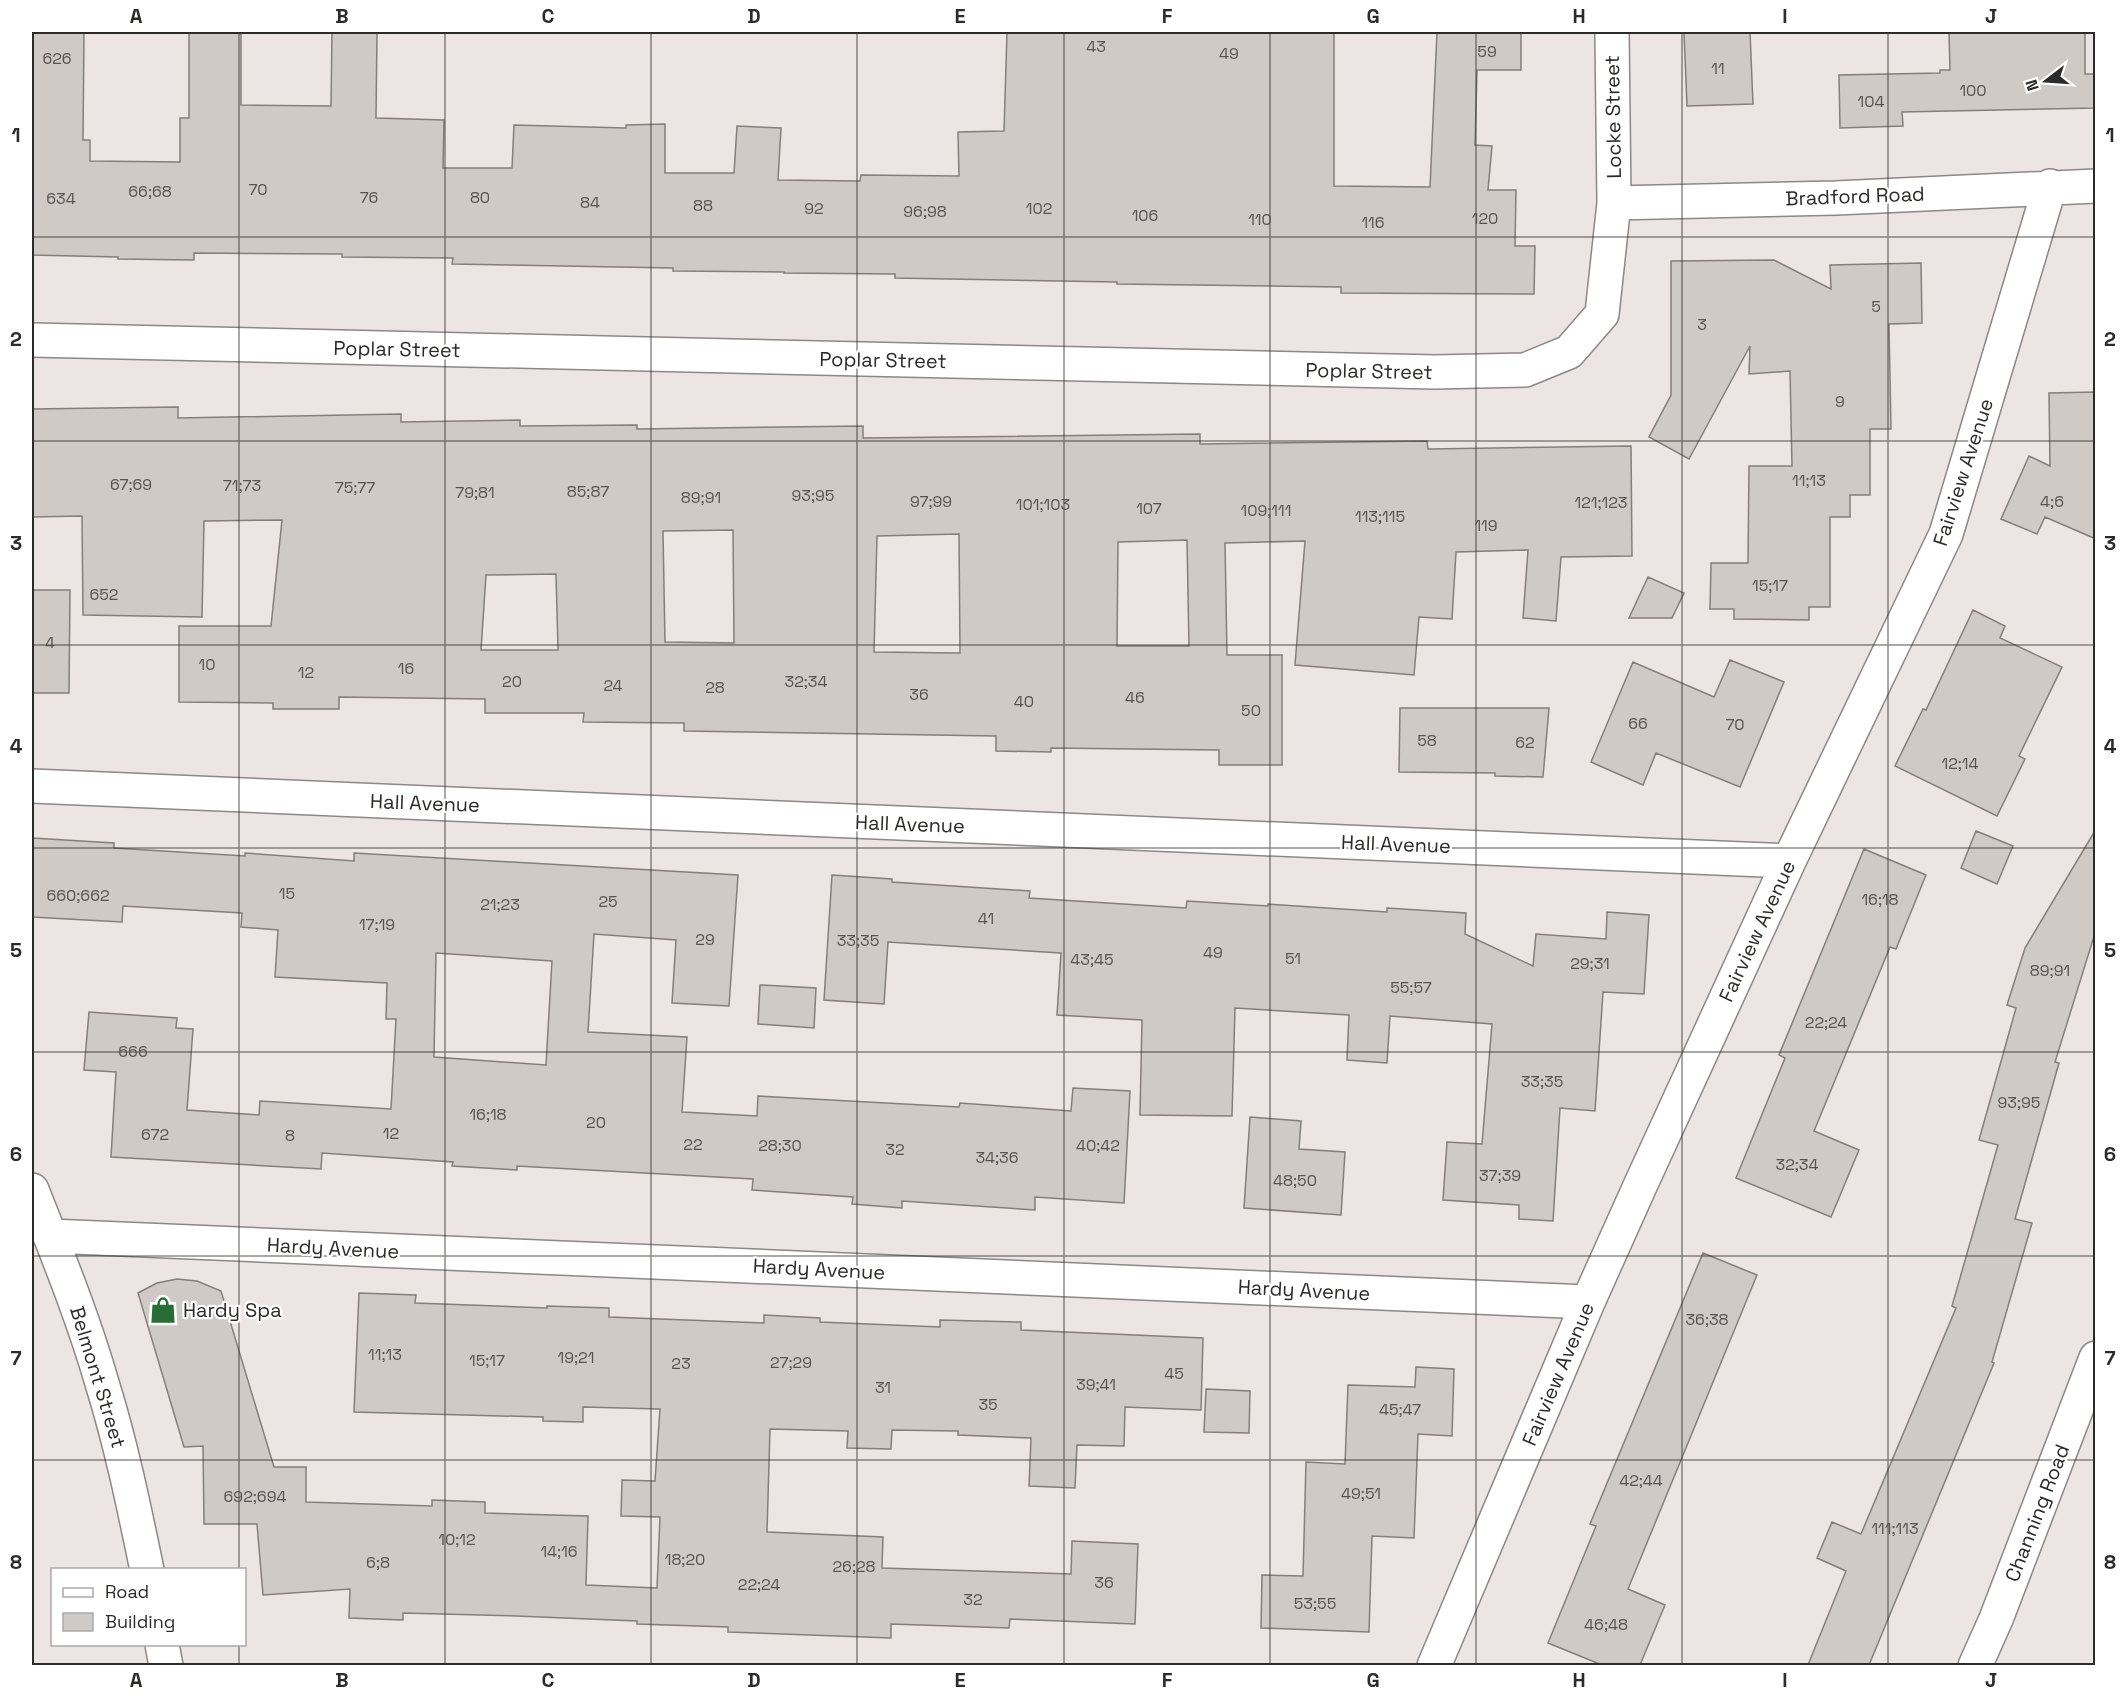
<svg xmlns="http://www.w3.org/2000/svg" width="2127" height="1697" font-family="'Space Grotesk',sans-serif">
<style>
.building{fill:#d0cac6;stroke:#847f7b;stroke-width:1.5;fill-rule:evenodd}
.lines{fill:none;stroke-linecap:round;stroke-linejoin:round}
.minor-casing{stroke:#8d8785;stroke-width:36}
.secondary-casing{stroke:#8d8785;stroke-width:36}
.minor{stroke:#fff;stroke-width:33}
.secondary{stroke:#fff;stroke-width:33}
.grid{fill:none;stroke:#2d2b2a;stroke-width:1.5;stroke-opacity:0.55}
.labels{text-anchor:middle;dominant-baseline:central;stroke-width:4.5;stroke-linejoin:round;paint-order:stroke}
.number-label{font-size:16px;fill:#565351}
.street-label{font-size:20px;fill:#2d2b2a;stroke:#fff}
.poi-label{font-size:20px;fill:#2d2b2a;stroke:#fff;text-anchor:start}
.neatline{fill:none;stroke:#2d2b2a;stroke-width:2}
.grid-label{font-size:20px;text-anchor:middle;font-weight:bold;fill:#2d2b2a}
</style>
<rect width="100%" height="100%" fill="#ece5e3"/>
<path class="building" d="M32,32H84L83,140H90V161L180,162V118H189V32H241V105L331,106L332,32H377L376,118L444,120L443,168H512L514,125L626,128V125L665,124V173H734L737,126L781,128L778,180L860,181L861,175L959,176L958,132L1004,131L1007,32H1334V186L1430,187L1437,32H1521V70H1477L1475,145L1492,146L1488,190H1516L1515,246H1535L1534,294L1341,293V287L1117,284V282L895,278V274L784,273V272L673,271V268L452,264L453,258L342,257V254L194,253V260L118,259V257L32,255Z
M1684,32H1750L1753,104L1687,106Z
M1949,32H2085V74H2096V108L1902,112L1903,126L1840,128L1839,75L1940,73V70H1950Z
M1774,260L1831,289L1830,265L1921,263L1922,323L1889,324L1891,429H1870V495H1850V517H1830V607H1809V620L1734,619V609H1710L1711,563H1748L1749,466H1792L1790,371L1749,374L1750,346L1689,459L1649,437L1671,395V261Z
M2095,392L2096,539L2045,517L2037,534L2001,519L2029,456L2050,466L2049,393Z
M178,407V418L401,414V422L520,420V426L637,425V429L863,426V438L1200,434V444L1427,441L1428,449L1631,446L1632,556L1561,557L1556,621L1523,618L1528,550L1456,552L1452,619L1419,617L1414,675L1295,665L1305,541L1225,543L1227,655H1282V765H1219V750L1051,748V752L996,751V736L684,731V723L583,722L584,713H485V699L339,697V709H273V703L179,702V626H271L282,520L204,521L202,617L83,615L82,516L32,517V409ZM733,530L734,643L665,642L663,531ZM959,534L960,653L874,652L877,536ZM1187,540L1189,646H1117L1118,542ZM556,574L558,650H481L486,575Z
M1648,577L1684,593L1672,618H1629Z
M32,590H70L69,693H32Z
M1973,610L2005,626L2000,638L2062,667L2019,756L2025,759L1997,816L1895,766L1923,709L1926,710Z
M1730,660L1784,682L1740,787L1656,753L1643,785L1591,762L1633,662L1714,697Z
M1400,708H1549L1543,777L1495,776V773L1399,772Z
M2096,829V930L2055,1062L2059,1063L2015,1219L2032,1223L1992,1362L1994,1363L1869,1665H1808L1846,1571L1817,1558L1832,1522L1861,1534L1956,1308L1952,1306L1998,1145L1979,1140L2016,1008L2007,1005L2025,948Z
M1976,831L2013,846L1997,884L1961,868Z
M32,838L114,843V848L245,856V853L354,861V853L738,875L729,1006L672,1003L676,940L594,934L588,1032L687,1037L682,1112L757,1116L758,1096L959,1107L960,1103L1071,1111L1073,1088L1130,1091L1124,1203L1035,1197V1210L902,1201V1208L852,1204L853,1197L752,1190L753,1179L517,1166V1170L452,1166L453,1162L322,1153L321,1169L111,1157L116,1072L84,1070L89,1012L177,1018L176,1028L193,1029L187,1110L259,1115L260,1101L391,1109L396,1019H386L387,983L275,977L278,930L241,927L242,913L123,906L122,922L32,917ZM436,953L552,961L546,1065L434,1057Z
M1864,849L1926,875L1896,949L1890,947L1814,1131L1859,1150L1831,1217L1736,1178L1785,1058L1779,1055Z
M832,875L892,879V882L1030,891L1029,898L1186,908L1187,901L1268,906V904L1387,912V908L1466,913L1465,934L1533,966L1536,934L1606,939L1607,912L1649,915L1644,994L1603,992L1595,1111L1560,1108L1553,1221L1519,1219V1205L1443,1200L1447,1142L1482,1144L1492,1024L1390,1016L1387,1063L1347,1060L1349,1015L1235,1008L1232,1116L1140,1115L1142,1020L1057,1015L1061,953L888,942L884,1004L824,1000Z
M760,985L816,988L814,1028L758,1024Z
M1250,1117L1301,1121L1299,1149L1345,1152L1341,1215L1244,1208Z
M1703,1253L1757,1275L1628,1589L1665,1605L1640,1665H1602L1548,1643L1596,1526L1590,1524Z
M177,1279L197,1281L221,1291L274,1467H306V1502L432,1506V1500L485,1502V1513L588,1516L586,1585L657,1588L660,1517L621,1516L622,1480L655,1481L660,1409L583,1407V1422L543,1421V1417L354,1412L359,1293L416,1295L415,1303L547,1308V1306L609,1308V1317L764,1323V1315L820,1318V1322L940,1327V1320L1021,1322V1330L1203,1338L1201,1410L1125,1407L1124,1446L1077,1445L1075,1488L1029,1486L1031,1438L958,1435V1431L892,1430L891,1449L847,1448L848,1431L770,1429L767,1532L883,1537L882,1568L1071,1574L1072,1541L1138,1544L1135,1624L1010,1619L1009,1628L891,1624V1638L728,1632V1627L637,1624V1621L516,1616L403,1613V1620L349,1618L350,1589L263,1595L257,1524H204L203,1446L184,1447L138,1293L157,1283Z
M1416,1367L1454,1369L1452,1436L1418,1434L1414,1538L1372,1536L1369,1632L1261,1628L1262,1575L1303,1576L1306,1462L1345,1464L1348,1385L1415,1387Z
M1206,1389L1250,1391L1249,1433L1204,1432Z"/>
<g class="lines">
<defs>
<path id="minor" d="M1614,203L1836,198L2096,186
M32,340L1435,372L1525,370L1569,352L1602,314L1614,203L1612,32
M32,786L1789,861
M50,1236L1588,1302
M1434,1666L1588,1302L1640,1186L1789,861L1946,534L2050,186
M1975,1666L1996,1619L2096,1358"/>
<path id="secondary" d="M32,1190C57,1254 83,1317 102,1383C121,1444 134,1507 147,1570
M162,1644L166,1666"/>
</defs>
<use href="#minor" class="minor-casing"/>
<use href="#secondary" class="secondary-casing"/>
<use href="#minor" class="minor"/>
<use href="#secondary" class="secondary"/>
</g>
<path class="grid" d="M239,32V1570M445,32V1666M651,32V1666M857,32V1666M1064,32V1666M1270,32V1666M1476,32V1666M1682,32V1666M1888,32V1666M32,237H2096M32,441H2096M32,645H2096M32,848H2096M32,1052H2096M32,1256H2096M32,1460H2096M239,1644V1666"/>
<defs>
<symbol id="shop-bare" viewBox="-9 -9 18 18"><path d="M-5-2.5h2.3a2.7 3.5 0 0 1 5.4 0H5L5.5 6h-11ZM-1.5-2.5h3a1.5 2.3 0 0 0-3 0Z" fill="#2a6c36" stroke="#fff" stroke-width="2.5" paint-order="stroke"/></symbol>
</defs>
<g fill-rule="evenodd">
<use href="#shop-bare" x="144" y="1291" width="38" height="38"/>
</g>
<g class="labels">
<g class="number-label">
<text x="1096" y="46">43</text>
<text x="1487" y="51">59</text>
<text x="1229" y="53">49</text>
<text x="57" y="58">626</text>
<text x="1718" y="68">11</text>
<text x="1973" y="90">100</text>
<text x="1871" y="101">104</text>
<text x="258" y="189">70</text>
<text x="150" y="191">66;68</text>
<text x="369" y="197">76</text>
<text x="480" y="197">80</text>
<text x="61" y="198">634</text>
<text x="590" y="202">84</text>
<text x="703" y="205">88</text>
<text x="814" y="208">92</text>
<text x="1039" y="208">102</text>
<text x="925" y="211">96;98</text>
<text x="1145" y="215">106</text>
<text x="1485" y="218">120</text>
<text x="1260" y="219">110</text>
<text x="1373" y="222">116</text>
<text x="1876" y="306">5</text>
<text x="1702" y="324">3</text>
<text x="1840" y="401">9</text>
<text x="1809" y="480">11;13</text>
<text x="131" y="484">67;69</text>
<text x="242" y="485">71;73</text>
<text x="355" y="487">75;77</text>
<text x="588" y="491">85;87</text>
<text x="475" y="492">79;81</text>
<text x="813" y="495">93;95</text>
<text x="701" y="497">89;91</text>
<text x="931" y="501">97;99</text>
<text x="2052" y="501">4;6</text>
<text x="1601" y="502">121;123</text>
<text x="1043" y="504">101;103</text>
<text x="1149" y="508">107</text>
<text x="1266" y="510">109;111</text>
<text x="1380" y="516">113;115</text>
<text x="1486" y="525">119</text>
<text x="1770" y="585">15;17</text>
<text x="104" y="594">652</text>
<text x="50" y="642">4</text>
<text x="207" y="664">10</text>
<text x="406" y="668">16</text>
<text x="306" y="672">12</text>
<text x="512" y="681">20</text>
<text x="806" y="681">32;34</text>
<text x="613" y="685">24</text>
<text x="715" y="687">28</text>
<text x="919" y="694">36</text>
<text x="1135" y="697">46</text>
<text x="1024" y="701">40</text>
<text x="1251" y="710">50</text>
<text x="1638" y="723">66</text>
<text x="1735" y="724">70</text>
<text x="1427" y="740">58</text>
<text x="1525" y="742">62</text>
<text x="1960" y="763">12;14</text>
<text x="287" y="893">15</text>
<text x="78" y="895">660;662</text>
<text x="1880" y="899">16;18</text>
<text x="608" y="901">25</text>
<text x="500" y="904">21;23</text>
<text x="986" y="918">41</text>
<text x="377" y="924">17;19</text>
<text x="705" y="939">29</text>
<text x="858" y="940">33;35</text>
<text x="1213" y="952">49</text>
<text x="1293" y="958">51</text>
<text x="1092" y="959">43;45</text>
<text x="1590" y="963">29;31</text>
<text x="2050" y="970">89;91</text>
<text x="1411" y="987">55;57</text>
<text x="1826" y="1022">22;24</text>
<text x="133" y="1051">666</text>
<text x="1542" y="1081">33;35</text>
<text x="2019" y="1102">93;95</text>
<text x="488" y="1114">16;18</text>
<text x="596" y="1122">20</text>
<text x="391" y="1133">12</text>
<text x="155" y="1134">672</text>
<text x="290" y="1135">8</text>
<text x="693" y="1144">22</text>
<text x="780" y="1145">28;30</text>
<text x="1098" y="1145">40;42</text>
<text x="895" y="1149">32</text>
<text x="997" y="1157">34;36</text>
<text x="1797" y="1164">32;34</text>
<text x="1500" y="1175">37;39</text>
<text x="1295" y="1180">48;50</text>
<text x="1707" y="1319">36;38</text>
<text x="385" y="1354">11;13</text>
<text x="576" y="1357">19;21</text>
<text x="487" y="1360">15;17</text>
<text x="791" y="1362">27;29</text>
<text x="681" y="1363">23</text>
<text x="1174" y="1373">45</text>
<text x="1096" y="1384">39;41</text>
<text x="883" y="1387">31</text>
<text x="988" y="1404">35</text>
<text x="1400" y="1409">45;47</text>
<text x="1641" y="1480">42;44</text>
<text x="1361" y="1493">49;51</text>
<text x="255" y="1496">692;694</text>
<text x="1895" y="1528">111;113</text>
<text x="457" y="1539">10;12</text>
<text x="559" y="1551">14;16</text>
<text x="685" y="1559">18;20</text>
<text x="378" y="1562">6;8</text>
<text x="854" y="1566">26;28</text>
<text x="1104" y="1582">36</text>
<text x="759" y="1584">22;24</text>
<text x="973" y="1599">32</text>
<text x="1315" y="1603">53;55</text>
<text x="1606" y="1624">46;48</text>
</g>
<g class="street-label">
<text transform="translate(1613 117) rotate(-91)">Locke Street</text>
<text transform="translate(1855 196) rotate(-2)">Bradford Road</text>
<text transform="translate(397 349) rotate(1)">Poplar Street</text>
<text transform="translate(883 360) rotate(1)">Poplar Street</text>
<text transform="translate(1369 371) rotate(1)">Poplar Street</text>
<text transform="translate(1963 472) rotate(-72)">Fairview Avenue</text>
<text transform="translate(425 803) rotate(2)">Hall Avenue</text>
<text transform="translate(910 824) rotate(2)">Hall Avenue</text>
<text transform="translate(1396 844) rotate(2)">Hall Avenue</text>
<text transform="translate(1757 931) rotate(-65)">Fairview Avenue</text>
<text transform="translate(333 1248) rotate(3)">Hardy Avenue</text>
<text transform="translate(819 1269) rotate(3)">Hardy Avenue</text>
<text transform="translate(1304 1290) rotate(3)">Hardy Avenue</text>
<text transform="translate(1558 1374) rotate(-67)">Fairview Avenue</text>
<text transform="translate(98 1377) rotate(73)">Belmont Street</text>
<text transform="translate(2037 1513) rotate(-69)">Channing Road</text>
</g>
<g class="poi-label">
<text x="183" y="1310">Hardy Spa</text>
</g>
</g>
<rect width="2127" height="1697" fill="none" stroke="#ffffff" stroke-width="66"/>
<rect x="51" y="1568" width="195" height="78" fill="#ffffff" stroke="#abaaaa" stroke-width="1.5"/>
<rect x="63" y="1588" width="30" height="9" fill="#ffffff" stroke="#abaaaa" stroke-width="1.5"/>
<text x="105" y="1598" font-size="18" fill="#2d2b2a">Road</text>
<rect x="63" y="1613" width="30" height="18" fill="#d0cac6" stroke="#abaaaa" stroke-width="1.5"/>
<text x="105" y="1628" font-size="18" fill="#2d2b2a">Building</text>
<g transform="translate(2046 81) rotate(253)" stroke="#ffffff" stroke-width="4.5" paint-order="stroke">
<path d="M0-4.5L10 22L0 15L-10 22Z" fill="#2d2b2a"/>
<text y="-9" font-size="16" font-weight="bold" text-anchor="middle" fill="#2d2b2a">N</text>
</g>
<rect x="33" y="33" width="2061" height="1631" class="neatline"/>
<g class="grid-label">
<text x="136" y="23">A</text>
<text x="342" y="23">B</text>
<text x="548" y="23">C</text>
<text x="754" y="23">D</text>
<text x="960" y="23">E</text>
<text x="1167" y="23">F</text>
<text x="1373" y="23">G</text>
<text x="1579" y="23">H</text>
<text x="1785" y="23">I</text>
<text x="1991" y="23">J</text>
<text x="16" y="142">1</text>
<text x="2110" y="142">1</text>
<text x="16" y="346">2</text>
<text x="2110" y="346">2</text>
<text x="16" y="550">3</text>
<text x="2110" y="550">3</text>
<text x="16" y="753">4</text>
<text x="2110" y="753">4</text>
<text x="16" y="957">5</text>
<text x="2110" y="957">5</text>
<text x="16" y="1161">6</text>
<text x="2110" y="1161">6</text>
<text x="16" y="1365">7</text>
<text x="2110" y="1365">7</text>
<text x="16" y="1569">8</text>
<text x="2110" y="1569">8</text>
<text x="136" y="1687">A</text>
<text x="342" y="1687">B</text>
<text x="548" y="1687">C</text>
<text x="754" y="1687">D</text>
<text x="960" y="1687">E</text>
<text x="1167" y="1687">F</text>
<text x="1373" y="1687">G</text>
<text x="1579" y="1687">H</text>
<text x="1785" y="1687">I</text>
<text x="1991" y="1687">J</text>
</g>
</svg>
